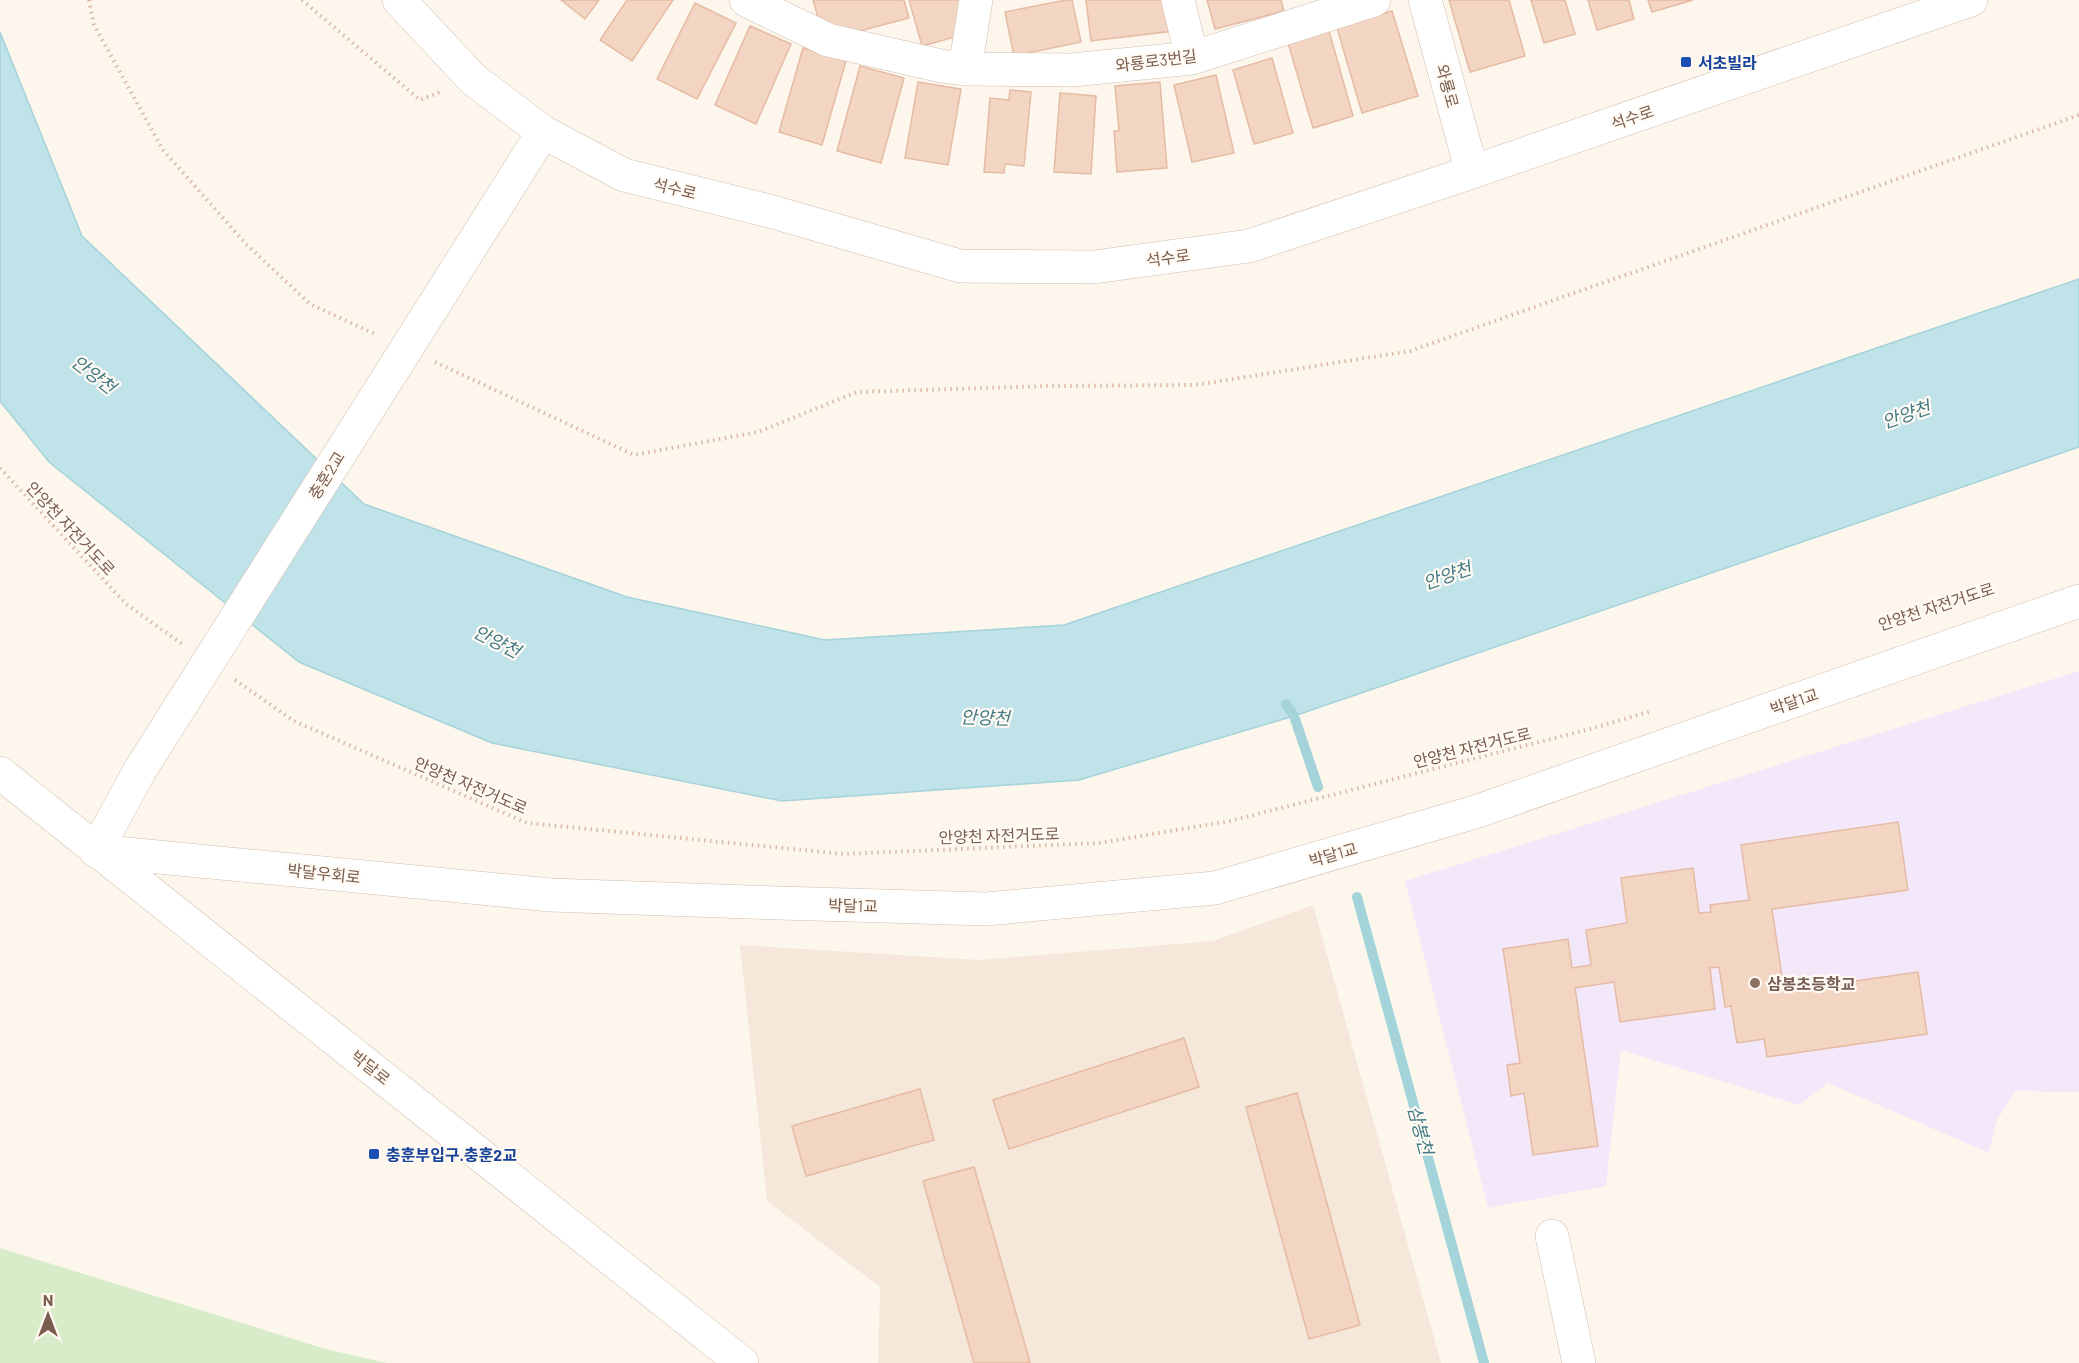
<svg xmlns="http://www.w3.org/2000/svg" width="2079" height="1363" font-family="Barlow,'Noto Sans KR',sans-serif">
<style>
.residential{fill:#f5e8da}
.education{fill:#f3e8fa}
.green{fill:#d8ecc9}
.water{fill:#bfe3e8;stroke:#a5d3da;stroke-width:1.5}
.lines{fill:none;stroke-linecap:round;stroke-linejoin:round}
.stream{stroke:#a5d3da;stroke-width:10}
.building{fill:#f3d5c3;stroke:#e6bba3;stroke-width:1.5}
.minor-casing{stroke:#d1beb0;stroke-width:34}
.path{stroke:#d9b8a5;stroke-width:4;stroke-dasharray:1.5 4.5;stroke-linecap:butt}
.minor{stroke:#fff;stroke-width:33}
.minor-bridge-casing{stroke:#d1beb0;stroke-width:34;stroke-linecap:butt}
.minor-bridge{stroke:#fff;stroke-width:33}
.transit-dot{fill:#1a4fb4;stroke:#fffaf3;stroke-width:2}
.education-dot{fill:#8d6e63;stroke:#fffaf3;stroke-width:2}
.labels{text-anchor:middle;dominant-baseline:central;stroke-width:4.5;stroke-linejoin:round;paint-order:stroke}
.street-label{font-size:16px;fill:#7a5c4d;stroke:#fffaf3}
.transit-label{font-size:16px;font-weight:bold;fill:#164399;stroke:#fffaf3;text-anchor:start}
.education-label{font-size:16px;font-weight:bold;fill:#785e54;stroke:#fffaf3;text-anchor:start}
.water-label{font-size:18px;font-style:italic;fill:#437c86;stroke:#fffaf3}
</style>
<rect width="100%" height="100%" fill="#fdf6ec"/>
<path class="residential" d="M1313,905L1441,1363H878L880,1287L767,1201L740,945L980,960L1213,941Z"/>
<path class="education" d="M2079,671V1092L2015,1091L1996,1122L1989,1153L1828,1083L1799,1105L1621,1050L1606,1186L1488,1208L1405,881Z"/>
<path class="green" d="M0,1248L329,1350L387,1363H0Z"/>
<path class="water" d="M0,32L82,236L364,504L627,597L825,640L1064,625L2079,279V447L1294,716L1079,780L782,801L492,743L299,662L49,462L0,401Z"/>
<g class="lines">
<path class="stream" d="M1286,704L1294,716L1318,787
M1357,897L1484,1363"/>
</g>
<path class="building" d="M561,0H599L585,19Z
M627,0H673L632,61L600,40Z
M813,0H904L909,18L860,31L820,24Z
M909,0H962L955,37L922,46Z
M1066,0H1072L1081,42L1014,56L1005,12Z
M1086,0H1170L1174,31L1091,41Z
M1207,0H1281L1284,11L1215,29Z
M1449,0H1509L1525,56L1470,72Z
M1531,0H1565L1575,34L1544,43Z
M1588,0H1629L1634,19L1597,30Z
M1648,0H1693L1652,12Z
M695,3L736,23L697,99L657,79Z
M1392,11L1418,96L1362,113L1337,28Z
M750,26L791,44L756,124L715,105Z
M1329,31L1353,116L1313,128L1288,43Z
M803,48L846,61L822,145L779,132Z
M1272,58L1293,133L1254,144L1233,70Z
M860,66L904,78L881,163L837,151Z
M1216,75L1234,153L1192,162L1174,85Z
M918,82L961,89L948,165L905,158Z
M1160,82L1167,168L1117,172L1114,131H1119L1115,86Z
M1010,90L1031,92L1024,166L1005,164L1004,173L984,172L990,98L1009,100Z
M1060,93L1096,96L1091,174L1054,172Z
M1898,822L1908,890L1772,909L1784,991L1918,972L1927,1034L1767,1057L1764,1039L1737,1043L1731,1006L1725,1007L1719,967L1710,968L1715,1009L1620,1022L1614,982L1575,988L1598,1146L1533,1155L1524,1093L1511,1096L1507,1065L1520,1063L1503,949L1568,939L1572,968L1591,965L1586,930L1627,923L1621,878L1693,868L1699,913L1711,912L1710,905L1749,900L1741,845Z
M1184,1038L1199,1087L1009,1149L993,1100Z
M920,1089L934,1140L806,1176L792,1126Z
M1297,1093L1360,1325L1309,1339L1246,1107Z
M974,1167L1030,1362L1026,1363H974L923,1181Z"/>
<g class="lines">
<defs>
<path id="minor" d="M399,0L473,79L543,132L624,175L773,212L960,266L1094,267L1249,246L1472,172L1971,0
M746,0L828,40L941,66L965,69L1072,70L1192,58L1374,0
M1178,0L1192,58
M1425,0L1472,172
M965,69L976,0
M513,180L543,132
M0,773L742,1363
M96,851L551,895L749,902L986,909L1215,888L1475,812L2079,601
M96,851L140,770
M1552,1236L1579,1363"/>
</defs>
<use href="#minor" class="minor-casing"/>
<path class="path" d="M89,0L94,25L163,150L246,244L310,304L377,335
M302,0L420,100L440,92
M435,362L634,455L758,432L857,392L1048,386L1195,385L1410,351L2079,115
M0,468L126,604L182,644
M235,680L294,721L527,823L844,854L1099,843L1230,821L1590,729L1652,711"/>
<use href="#minor" class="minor"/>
<defs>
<path id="minor-bridge" d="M140,770L513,180"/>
</defs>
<use href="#minor-bridge" class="minor-bridge-casing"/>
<use href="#minor-bridge" class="minor-bridge"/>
</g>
<g class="transit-dot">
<rect x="1680" y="56" width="12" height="12" rx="3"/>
<rect x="368" y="1148" width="12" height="12" rx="3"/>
</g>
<circle class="education-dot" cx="1755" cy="983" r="6"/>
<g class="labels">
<g class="street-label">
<text transform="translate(1156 60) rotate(-7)">와룡로3번길</text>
<text transform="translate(1448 86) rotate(75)">와룡로</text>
<text transform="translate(1632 117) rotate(-19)">석수로</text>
<text transform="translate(675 188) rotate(14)">석수로</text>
<text transform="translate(1168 257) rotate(-8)">석수로</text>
<text transform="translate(326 475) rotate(-58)">충훈2교</text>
<text transform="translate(71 528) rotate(47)">안양천 자전거도로</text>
<text transform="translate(1936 606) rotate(-18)">안양천 자전거도로</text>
<text transform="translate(1794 701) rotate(-19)">박달1교</text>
<text transform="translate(1472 747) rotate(-14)">안양천 자전거도로</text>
<text transform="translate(471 785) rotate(23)">안양천 자전거도로</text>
<text transform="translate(999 835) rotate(-2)">안양천 자전거도로</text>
<text transform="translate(1333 854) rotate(-16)">박달1교</text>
<text transform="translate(324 873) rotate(6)">박달우회로</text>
<text transform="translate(853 905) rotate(2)">박달1교</text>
<text transform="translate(371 1067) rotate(38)">박달로</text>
</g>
<g class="transit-label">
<text x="1698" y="62">서초빌라</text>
<text x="386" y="1154">충훈부입구.충훈2교</text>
</g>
<g class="education-label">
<text x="1767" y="983">삼봉초등학교</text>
</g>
<g class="water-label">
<text transform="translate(94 374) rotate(38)">안양천</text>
<text transform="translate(1906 414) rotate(-19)">안양천</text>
<text transform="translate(1447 575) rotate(-19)">안양천</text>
<text transform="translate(497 641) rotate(27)">안양천</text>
<text transform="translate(985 717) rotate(2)">안양천</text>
<text transform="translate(1421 1130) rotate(75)">삼봉천</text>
</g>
</g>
<g transform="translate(48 1315)" stroke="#fffaf3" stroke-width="4.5" paint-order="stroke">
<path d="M0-4.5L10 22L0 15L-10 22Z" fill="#7a5c4d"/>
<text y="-9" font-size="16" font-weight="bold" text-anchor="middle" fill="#7a5c4d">N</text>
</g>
</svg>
